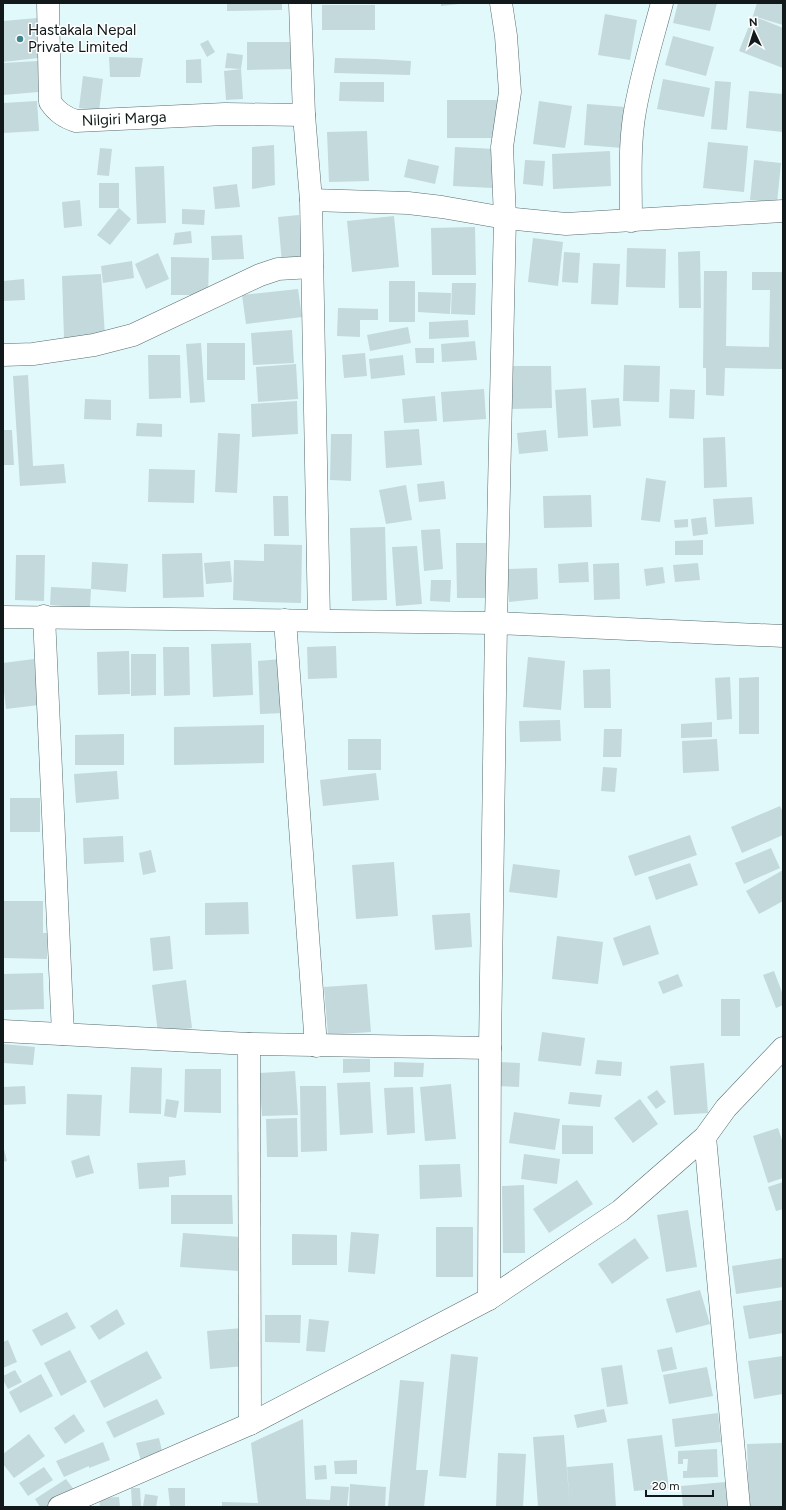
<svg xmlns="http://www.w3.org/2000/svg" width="786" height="1510" font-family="Figtree,sans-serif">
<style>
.building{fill:#c3d9db}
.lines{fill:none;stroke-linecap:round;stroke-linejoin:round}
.street-casing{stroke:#586c6e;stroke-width:23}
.street{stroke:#fff;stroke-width:22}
.poi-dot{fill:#3e868c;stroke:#fff;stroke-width:1.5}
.labels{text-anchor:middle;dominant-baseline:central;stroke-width:3;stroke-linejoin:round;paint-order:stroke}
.poi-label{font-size:15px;fill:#11191a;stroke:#fff;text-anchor:start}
.street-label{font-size:15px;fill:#11191a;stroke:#fff}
</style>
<rect width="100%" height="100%" fill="#e2f9fb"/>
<path class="building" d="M227,3H282V10L227,11Z
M441,3H459V4L441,6Z
M678,3H717L710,31L673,23Z
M757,3H783V25L753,16Z
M322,5H375V30H322Z
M605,14L637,20L630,60L598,55Z
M753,16L783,28V68L739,51Z
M37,18L38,58L3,62V21Z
M673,36L714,47L706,76L665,65Z
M208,40L215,52L207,57L200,44Z
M247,42H294V69L247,70Z
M227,53L243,55L241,69L225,68Z
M109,57L143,58L140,77H110Z
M335,58L376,59L411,61L410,75L334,73Z
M201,59L202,83H186V60Z
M38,61L50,91L3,95V63Z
M241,69L243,99L226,100L224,71Z
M83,76L103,79L99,111L79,108Z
M663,79L710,88L704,117L657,109Z
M715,81L731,82L727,130L711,129Z
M340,82H384V102L339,101Z
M749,91L783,94V132L746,128Z
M447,100H497V138H447Z
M37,101L39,131L3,133V103Z
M539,101L572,106L565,148L533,144Z
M587,104L626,107L623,148L584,145Z
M367,131L369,181L329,182L327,132Z
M708,142L748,146L744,192L703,188Z
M274,145L275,185L252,189V147Z
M455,147L495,149L493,188L453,186Z
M100,148L112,149L109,176L97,175Z
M610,151L611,186L553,189L552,154Z
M408,159L439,166L435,184L404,177Z
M525,160L545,161L543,186L523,184Z
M754,160L781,163L777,203L750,200Z
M164,166L166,223L137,224L135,167Z
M99,183H119V208L131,219L110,245L97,235L119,208H99Z
M237,184L240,207L215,209L213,187Z
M80,200L82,226L64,228L62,202Z
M182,209L205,210L204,225L182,224Z
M299,215L303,261L282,263L278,217Z
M394,216L399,267L352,272L347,221Z
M475,227L476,275H432L431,228Z
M191,231L192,243L173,245L175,233Z
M242,235L244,259L212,260L211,236Z
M533,238L563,242L558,286L528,282Z
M627,248L666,249L665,288L626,287Z
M700,251L701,308H679L678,252Z
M564,252L580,253L578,283L562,282Z
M158,253L169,279L146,289L135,264Z
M171,257L209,258L208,295H171Z
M132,261L134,278L103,283L101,266Z
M593,263L620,264L618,305L591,304Z
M704,271H727L726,346L769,347L770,290H752V272H783V369L725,368L724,396L706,395V368H703Z
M101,274L105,336L64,338L62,276Z
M24,279L25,300L3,301V281Z
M389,281H415V322H389Z
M452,283H476L475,315L451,314Z
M298,289L302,317L246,324L242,295Z
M418,292L451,293L450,314L418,312Z
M338,308L378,309V320H360V337L337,336Z
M468,320L469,337L429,339V322Z
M408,327L411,343L370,351L367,335Z
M292,330L294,363L253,365L251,333Z
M475,341L477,360L442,362L441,344Z
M201,343L205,402L190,403L186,344Z
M207,343H245V380H207Z
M415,348H434V363H416Z
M365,353L367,376L344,378L342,355Z
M148,355H180L181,398L149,399Z
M403,355L405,375L371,379L369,359Z
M296,364L298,399L258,402L256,367Z
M624,365L660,366L659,402L623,401Z
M509,366H551L552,408L510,409Z
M28,375L33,466L64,464L66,483L20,486L13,376Z
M586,388L588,436L558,438L555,390Z
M484,389L486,419L443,422L441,392Z
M670,389L695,390L694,419L669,418Z
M435,396L437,421L404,423L402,399Z
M619,398L621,426L593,428L591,400Z
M85,399L111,400V420L84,419Z
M297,401L298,434L252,437L251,404Z
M137,423L162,424V437L136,436Z
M419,429L422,465L386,468L384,431Z
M3,430H12L14,465H3Z
M546,430L548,451L519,454L517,433Z
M218,433L240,434L237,493L215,492Z
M331,434H352L351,481L330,480Z
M725,437L727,487L704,488L703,438Z
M149,469L195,470L194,503L148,502Z
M646,478L666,481L660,522L641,520Z
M444,481L446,499L419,502L417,484Z
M406,485L412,520L386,524L379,490Z
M591,495L592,527L544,528L543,496Z
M273,496H288L289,536H274Z
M752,497L754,524L715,527L713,499Z
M706,517L708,534L693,536L691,519Z
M688,519V527L675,528L674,520Z
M385,527L387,600L352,601L350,528Z
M440,529L443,569L424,571L421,530Z
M703,540V555H675V541Z
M456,543H489L490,598H457Z
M264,544L302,545L301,603L263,602L233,600L234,560L264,561Z
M417,546L422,604L396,606L392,547Z
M202,553L204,597L163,598L162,554Z
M16,555H45L44,601L15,600Z
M230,561L232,582L206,584L204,563Z
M92,562L128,564L126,592L91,589Z
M588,562L589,582L559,583L558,564Z
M619,563L620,599L594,600L593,564Z
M698,563L700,580L675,582L673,565Z
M663,567L665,583L646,586L644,569Z
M537,568L538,599L509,602L507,569Z
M431,580H451L450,602L430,601Z
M51,587L91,589L90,608L50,605Z
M251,643L253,695L213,697L211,644Z
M336,646L337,678L308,679L307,647Z
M163,647H189L190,695L164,696Z
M129,651L130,694L98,695L97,652Z
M131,654H156V695L131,696Z
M528,657L565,661L561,710L523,707Z
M34,659L39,705L6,709L3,683V663Z
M281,659L284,713L260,714L258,661Z
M610,669L611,708H584L583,670Z
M730,677L732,719L717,720L715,678Z
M759,677V734H739V678Z
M560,720L561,741L520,742L519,721Z
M712,722V737L681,738V724Z
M264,725V763L174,765V727Z
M604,729H622L621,757H603Z
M124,734V765H75V735Z
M348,739H381V770H348Z
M717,739L719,771L683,773L682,741Z
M603,767L617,768L615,792L601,791Z
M117,771L119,799L76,803L74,774Z
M376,773L379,800L323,806L320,780Z
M10,798H40V832H10Z
M780,806L783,812V835L742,853L731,827Z
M690,835L697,855L635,876L628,856Z
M123,836L124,862L84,864L83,838Z
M771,848L780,868L744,884L735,863Z
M151,850L156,872L143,875L139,853Z
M394,862L398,916L356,919L352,865Z
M690,863L698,885L656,900L648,877Z
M513,864L560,870L557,898L509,892Z
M783,870V901L759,914L746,891Z
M3,901H43V933H47V959L3,958Z
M248,902L249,934L205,935V903Z
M470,913L472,947L435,950L432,915Z
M650,925L659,954L623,966L613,938Z
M170,936L173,969L153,971L150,938Z
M557,936L603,942L598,984L552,979Z
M774,971L783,995V1005L776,1008L763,975Z
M43,973L44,1009L3,1010V974Z
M678,974L683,986L663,994L658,982Z
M186,980L192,1028L158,1033L152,985Z
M367,984L371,1032L328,1035L324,987Z
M721,999H740V1036H721Z
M542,1032L585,1038L581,1066L538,1061Z
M3,1044L35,1047L33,1065L3,1063Z
M343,1059H370V1072L343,1073Z
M597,1060L622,1062L621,1076L595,1074Z
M394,1062L424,1063L423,1077H394Z
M497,1062L520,1063L519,1087L496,1086Z
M704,1063L708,1113L674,1115L670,1066Z
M131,1067L162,1068L161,1114L129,1113Z
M185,1069H221V1113L184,1112Z
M295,1071L298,1115L262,1116L259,1073Z
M370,1082L373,1133L340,1135L337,1083Z
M451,1084L456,1139L425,1141L420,1087Z
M25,1086L26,1104L3,1105V1087Z
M300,1086H326L327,1151L301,1152Z
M413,1087L415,1133L387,1135L384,1088Z
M657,1090L666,1102L656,1109L647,1097Z
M570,1092L602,1095L600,1107L568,1104Z
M67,1094L102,1095L100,1136L66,1135Z
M166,1099L179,1101L176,1118L164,1116Z
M640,1099L658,1124L633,1143L614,1118Z
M514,1112L560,1119L555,1150L509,1143Z
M297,1118L298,1157H267L266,1119Z
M562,1125L593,1126V1154H562Z
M778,1128L783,1143V1178L768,1183L753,1136Z
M3,1145L7,1161L3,1162Z
M524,1154L560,1159L557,1184L521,1179Z
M89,1155L94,1173L76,1178L71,1161Z
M185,1160L186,1175L169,1177V1187L139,1189L137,1163Z
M460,1164L462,1197L420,1199L419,1165Z
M577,1180L593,1204L549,1233L533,1209Z
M783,1182V1209L776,1211L768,1187Z
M524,1185L525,1253H503L502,1186Z
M171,1195H232L233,1224H171Z
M688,1210L697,1267L666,1272L657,1215Z
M436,1227H473V1277H436Z
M351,1232L379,1234L375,1274L348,1272Z
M183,1233L241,1237L239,1271L180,1267Z
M292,1234L337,1235V1265H292Z
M635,1238L649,1258L612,1284L598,1264Z
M783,1258V1287L736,1294L732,1266Z
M700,1290L710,1324L676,1333L666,1299Z
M783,1300V1333L749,1339L743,1306Z
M117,1309L125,1324L99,1340L90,1326Z
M67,1312L76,1328L41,1346L32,1330Z
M265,1315H301L300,1343L265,1342Z
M309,1319L329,1321L325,1352L306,1351Z
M242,1328L245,1366L210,1369L207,1331Z
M8,1340L17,1362L3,1368V1342Z
M672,1347L677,1369L662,1372L657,1350Z
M70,1350L87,1382L61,1396L44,1363Z
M147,1351L162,1378L104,1408L90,1381Z
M451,1354L478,1357L466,1478L439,1476Z
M783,1356V1394L754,1399L748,1361Z
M622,1365L628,1404L607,1407L601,1368Z
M707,1367L713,1396L669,1404L663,1375Z
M15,1370L22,1382L8,1389L3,1380V1376Z
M41,1374L53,1396L20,1413L9,1392Z
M400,1380L424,1382L416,1470H428L424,1507H388Z
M157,1399L165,1414L114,1438L106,1422Z
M604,1409L607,1422L577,1428L574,1415Z
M718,1413L721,1442L675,1447L672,1419Z
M74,1414L85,1431L65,1444L54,1428Z
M303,1419L306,1499L330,1500L331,1486L349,1487L347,1507H222V1502L258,1503L251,1443Z
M29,1434L45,1456L14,1478L3,1464V1454Z
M564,1435L570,1507H538L533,1437Z
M662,1435L669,1488L634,1491L627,1439Z
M159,1438L163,1455L141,1461L136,1443Z
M103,1442L110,1460L89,1468V1466L64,1477L56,1461Z
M783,1443V1507H749L747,1444Z
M717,1449L718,1477L683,1478V1471H687L688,1459H683V1464H678V1451Z
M498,1453L526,1454L523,1507H496Z
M357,1460V1474H335L334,1461Z
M613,1463L616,1507H570L567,1467Z
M326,1465L327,1479L315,1480L314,1466Z
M44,1467L53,1480L28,1496L19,1483Z
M66,1479L75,1491L51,1507H40L35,1499Z
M726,1482L729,1507H683L681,1486Z
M350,1484L386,1487L385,1507H349Z
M131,1488H140L141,1506H132Z
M168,1488H185V1506H170Z
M145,1494L158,1496L156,1507H143Z
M119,1497L120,1507H100L99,1498Z"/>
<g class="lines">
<defs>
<g id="street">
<path id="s1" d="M48,3L50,102C57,112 64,117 76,121L225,114L304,115"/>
<path d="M300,3L304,115L311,200L319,620"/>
<path d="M311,200L408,203L442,207L505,218L566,224L783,211"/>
<path d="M631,221C631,186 629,151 634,117C640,78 652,41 662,3"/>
<path d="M3,355L33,354L94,345L133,335L260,275L278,269L312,267"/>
<path d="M44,616L63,1034"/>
<path d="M3,617L496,623L783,636"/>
<path d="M285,620L316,1046"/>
<path d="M3,1031L249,1044L490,1048"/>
<path d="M249,1044L250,1424"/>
<path d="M705,1137L739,1507"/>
<path d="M489,1299L490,1048L496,623L505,218L502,147L510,92L506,36L501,3"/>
<path d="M59,1507L250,1424L489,1299L620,1211L705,1137L726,1108L783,1048"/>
</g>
</defs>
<use href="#street" class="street-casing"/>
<use href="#street" class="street"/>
</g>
<circle class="poi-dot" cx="20" cy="39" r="4"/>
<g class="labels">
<g class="poi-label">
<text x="28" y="30">Hastakala Nepal<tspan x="28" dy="17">Private Limited</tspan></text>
</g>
<g class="street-label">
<text stroke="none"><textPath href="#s1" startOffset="180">Nilgiri Marga</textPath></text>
</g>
</g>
<rect width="786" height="1510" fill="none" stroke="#11191a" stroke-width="8"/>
<g transform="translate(754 32) rotate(356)" stroke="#ffffff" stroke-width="3" paint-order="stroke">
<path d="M0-3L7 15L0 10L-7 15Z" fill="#11191a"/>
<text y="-6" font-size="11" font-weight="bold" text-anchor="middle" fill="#11191a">N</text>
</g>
<path d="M646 1490v6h67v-6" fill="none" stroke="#11191a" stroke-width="2"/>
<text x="652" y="1490" font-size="12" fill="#11191a" stroke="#ffffff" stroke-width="3" paint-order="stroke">20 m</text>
</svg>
